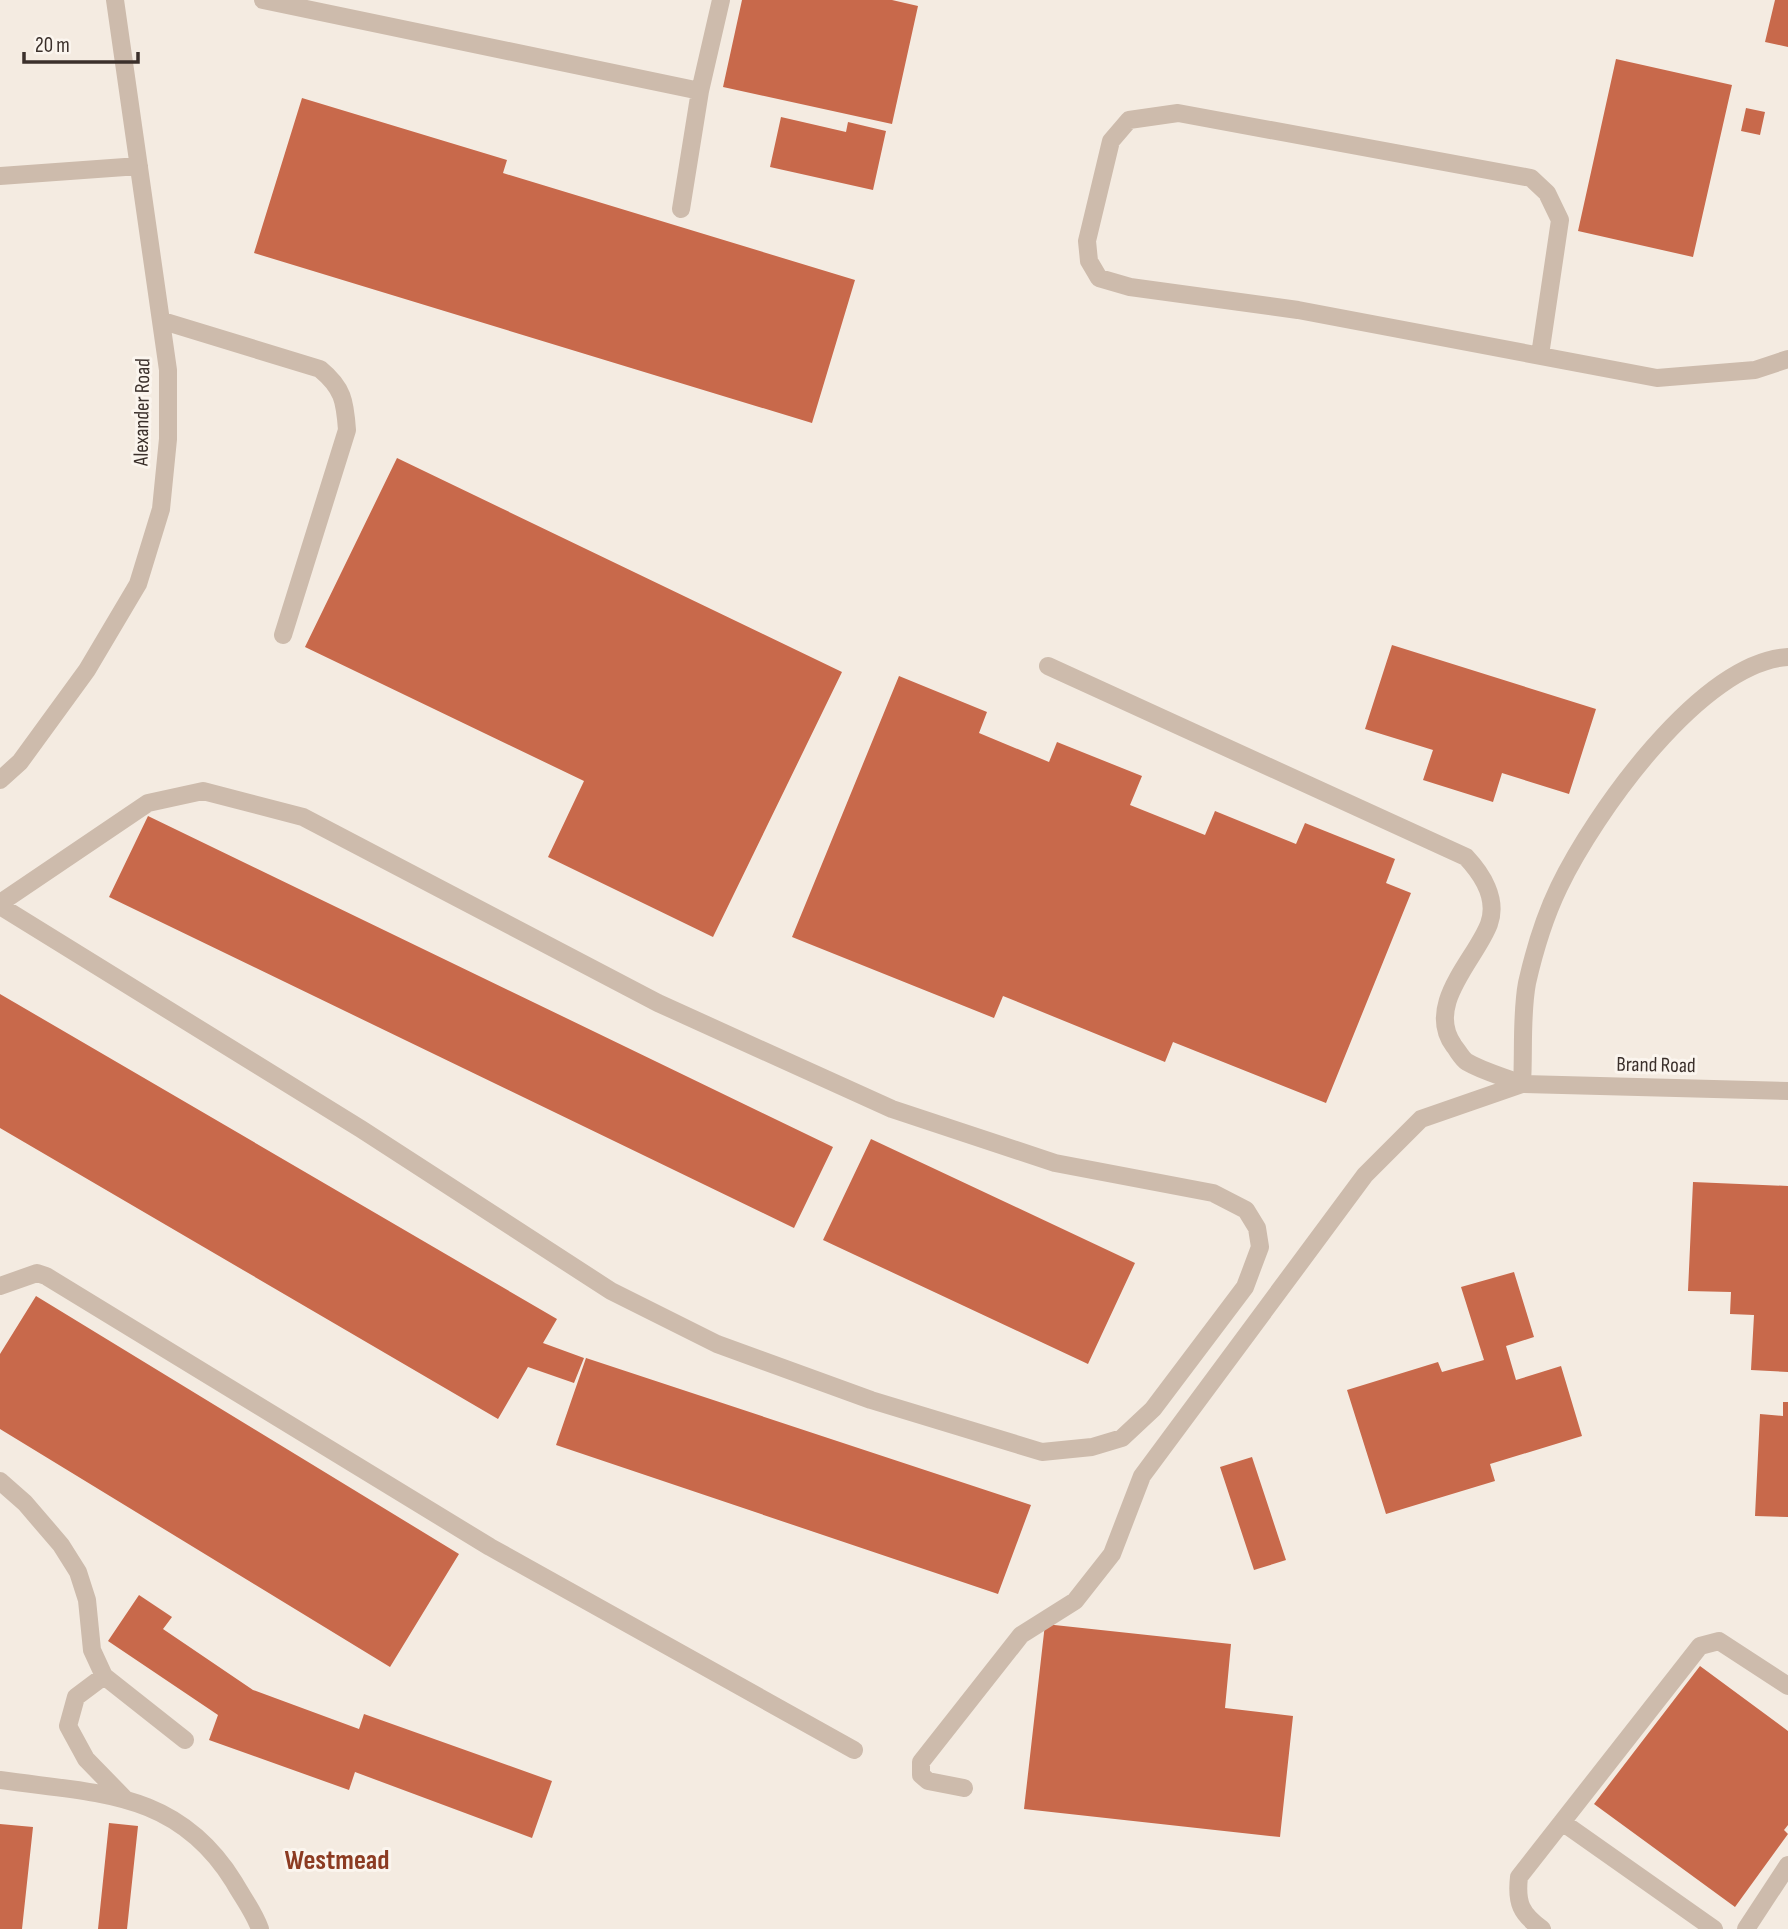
<svg xmlns="http://www.w3.org/2000/svg" width="1788" height="1929" font-family="'Sofia Sans Condensed',sans-serif">
<style>
.building{fill:#c8694b}
.lines{fill:none;stroke-linecap:round;stroke-linejoin:round}
.lane{stroke:#cdbbac;stroke-width:18}
.labels{text-anchor:middle;dominant-baseline:central;stroke-width:6;stroke-linejoin:round;paint-order:stroke}
.street-label{font-size:21px;fill:#3b302b;stroke:#fbf5ee}
.district-label{font-size:28px;font-weight:bold;fill:#8c3b22;stroke:#fbf5ee}
</style>
<rect width="100%" height="100%" fill="#f4ebe1"/>
<path class="building" d="M742,0H892L918,6L892,124L723,87Z
M1775,0H1788V47L1765,42Z
M1616,59L1732,85L1693,257L1578,231Z
M302,98L507,160L503,173L855,280L812,423L254,253Z
M1746,108L1765,112L1760,135L1741,131Z
M781,117L846,132L848,122L886,131L873,190L770,167Z
M397,458L842,672L713,937L548,857L584,781L305,647Z
M1392,645L1596,709L1569,794L1502,773L1493,802L1423,780L1433,750L1365,729Z
M899,676L987,712L979,733L1049,762L1057,742L1142,776L1130,805L1205,835L1215,811L1296,844L1305,823L1395,859L1386,883L1411,893L1326,1103L1173,1042L1165,1062L1003,996L994,1018L792,937Z
M148,816L833,1147L794,1228L109,897Z
M0,994L557,1319L543,1343L584,1358L574,1383L528,1367L498,1419L0,1128Z
M871,1139L1135,1263L1088,1364L823,1240Z
M1693,1182L1788,1186V1372L1751,1370L1754,1315L1730,1314L1731,1292L1688,1291Z
M1514,1272L1534,1337L1506,1346L1516,1380L1561,1366L1582,1436L1490,1464L1495,1481L1386,1514L1347,1390L1438,1362L1442,1372L1484,1360L1461,1287Z
M36,1296L459,1554L390,1667L0,1429V1354Z
M586,1358L1031,1505L998,1594L556,1445Z
M1783,1402H1788V1517L1755,1516L1760,1414L1783,1416Z
M1252,1457L1286,1560L1254,1570L1220,1467Z
M139,1595L172,1617L163,1629L253,1690L359,1729L364,1714L552,1781L532,1838L355,1772L349,1790L209,1740L218,1715L108,1641Z
M1045,1624L1231,1644L1225,1708L1293,1716L1280,1837L1024,1809Z
M1700,1666L1788,1731V1825L1784,1830L1788,1834L1735,1907L1594,1804Z
M109,1823L138,1826L127,1929H98Z
M0,1824L33,1827L22,1929H0Z"/>
<g class="lines">
<path class="lane" d="M263,0L700,91
M0,176L139,166
M681,209L700,91L721,0
M163,321L320,369C343,388 345,401 347,430L283,635
M1540,355L1560,220L1547,193L1531,178L1178,113L1129,120L1111,141L1087,241L1089,261L1099,278L1130,287L1298,310L1657,378L1755,370L1788,359
M1048,666L1466,857C1482,874 1498,899 1489,924C1476,959 1424,1005 1454,1046C1458,1051 1462,1059 1467,1062C1484,1072 1505,1077 1522,1084
M0,780L20,762L87,670L138,584L161,509L168,439V370L115,0
M0,903L148,803L203,791L303,817L658,1003L892,1109L1055,1163L1213,1193L1246,1210L1257,1228L1260,1247L1245,1287L1153,1409L1122,1438L1092,1447L1042,1452L871,1400L717,1344L611,1291L361,1129L0,906
M1522,1084C1524,1052 1521,1015 1527,983C1534,952 1545,916 1559,887C1594,814 1701,662 1788,657
M0,1286L37,1273L46,1276L490,1547L854,1750
M0,1481L25,1503L61,1545L78,1572L87,1600L92,1650L104,1676L185,1740
M104,1676L76,1697L68,1726L86,1759L124,1798
M0,1780C97,1794 177,1790 234,1882C243,1898 254,1912 260,1929
M964,1788L928,1781L921,1775V1762L1021,1635L1075,1601L1112,1554L1142,1476L1365,1175L1421,1119L1522,1084L1788,1091
M1562,1822L1714,1929
M1542,1929C1521,1914 1516,1903 1519,1877L1700,1646L1719,1641L1788,1686
M1746,1929L1788,1865"/>
</g>
<g class="labels">
<g class="street-label">
<text transform="translate(142 412) rotate(-89)">Alexander Road</text>
<text transform="translate(1656 1065) rotate(1)">Brand Road</text>
</g>
<g class="district-label">
<text x="337" y="1860">Westmead</text>
</g>
</g>
<path d="M24 52v10h114v-10" fill="none" stroke="#3b302b" stroke-width="3.5"/>
<text x="35" y="52" font-size="21" fill="#3b302b" stroke="#fbf5ee" stroke-width="5" paint-order="stroke">20 m</text>
</svg>
